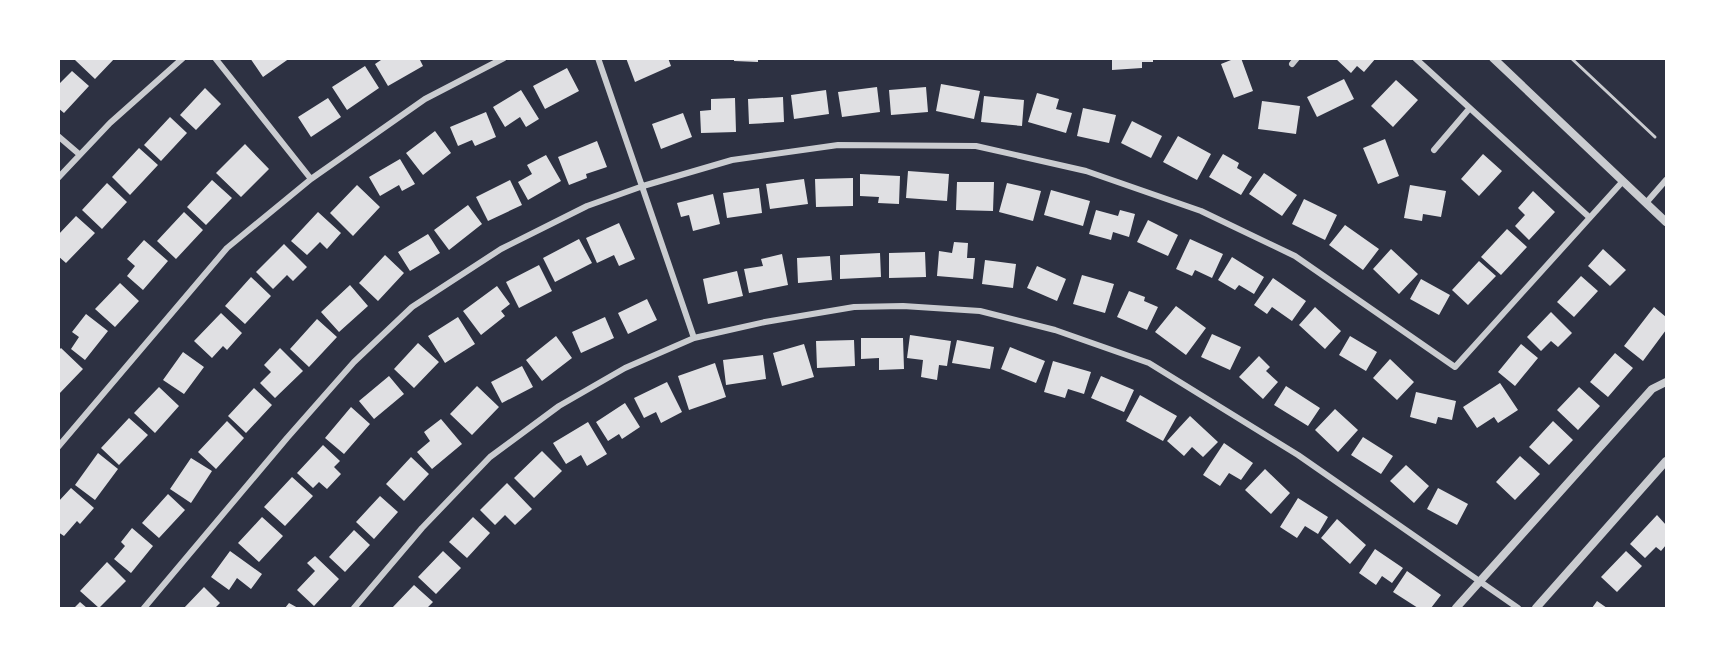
<svg xmlns="http://www.w3.org/2000/svg" width="1725" height="667" font-family="Karla,sans-serif">
<style>
.building{fill:#e0e0e3}
.lines{fill:none;stroke-linecap:round;stroke-linejoin:round}
.service{stroke:#caccd0;stroke-width:3}
.minor{stroke:#caccd0;stroke-width:6}
.tertiary{stroke:#caccd0;stroke-width:8}
</style>
<rect width="100%" height="100%" fill="#2d3142"/>
<path class="building" d="M76,58H115L95,79L75,60Z
M250,58H290L263,77Z
M384,58H419L423,66L388,86L375,64Z
M626,58H668L671,66L635,82Z
M734,58H758V62L734,61Z
M1112,58H1153V62H1142V68L1112,70Z
M1236,58H1241L1253,91L1234,98L1221,64Z
M1335,58H1376L1364,72L1357,66L1351,73Z
M365,66L379,88L347,110L332,87Z
M567,68L579,91L545,109L533,86Z
M72,71L89,86L64,113L58,108V85Z
M1344,79L1354,99L1317,117L1307,97Z
M1396,80L1418,100L1393,127L1371,106Z
M941,84L980,91L974,119L936,111Z
M877,87L880,112L842,117L838,92Z
M926,87L928,112L891,115L889,90Z
M205,88L221,104L196,130L180,115Z
M521,90L539,119L526,127L520,117L505,127L493,107Z
M826,90L829,114L794,119L791,95Z
M1037,93L1059,99L1056,109L1072,113L1066,133L1028,122Z
M984,96L1024,100L1022,126L981,122Z
M783,97L784,122L749,124L748,99Z
M328,98L341,117L311,137L298,117Z
M735,98L736,132L701,133L700,111L711,110V99Z
M1262,101L1300,106L1296,134L1258,129Z
M1083,108L1116,115L1109,143L1077,136Z
M486,112L496,137L475,146L472,140L458,146L450,127Z
M683,113L692,137L661,149L652,124Z
M170,117L187,133L161,161L144,145Z
M1132,121L1162,136L1151,158L1121,143Z
M435,131L451,153L423,175L406,153Z
M1178,136L1211,154L1197,180L1163,162Z
M1385,139L1399,176L1378,184L1363,148Z
M597,141L607,167L586,174L587,178L569,185L558,157Z
M245,144L269,169L241,197L216,173Z
M139,148L158,165L130,195L112,177Z
M1223,154L1239,163L1237,168L1252,177L1241,195L1209,177Z
M1483,154L1502,171L1479,196L1461,179Z
M546,155L561,181L528,200L518,182L532,174L527,165Z
M400,159L415,184L402,191L399,185L380,196L369,177Z
M908,171L949,174L947,201L906,198Z
M1264,173L1297,195L1282,216L1249,194Z
M860,174L900,176L899,204L878,203L879,197L860,196Z
M853,178V206L816,207L815,179Z
M804,179L808,204L770,209L766,184Z
M212,180L232,198L206,225L187,207Z
M510,180L522,205L488,221L476,197Z
M957,182H994L993,211L956,210Z
M107,183L127,202L102,229L82,210Z
M1007,183L1041,191L1033,221L999,212Z
M357,185L380,207L353,236L330,213Z
M1410,185L1446,191L1441,217L1423,214L1422,221L1404,218Z
M759,188L762,213L727,218L723,193Z
M1051,190L1090,201L1083,226L1044,215Z
M1533,191L1555,212L1529,240L1515,226L1525,215L1518,208Z
M713,194L720,224L693,231L689,215L681,217L677,203Z
M1304,199L1337,215L1325,240L1292,224Z
M468,205L482,224L449,250L434,230Z
M1096,210L1118,216L1120,210L1135,214L1129,237L1113,232L1111,240L1089,234Z
M184,212L203,230L176,259L157,241Z
M318,212L341,233L327,249L320,242L307,255L291,241Z
M76,216L95,233L66,263L58,256V235Z
M1148,220L1178,235L1168,256L1137,242Z
M619,223L635,259L619,266L614,255L597,263L586,238Z
M1345,225L1379,249L1363,270L1329,245Z
M1507,229L1527,247L1501,275L1481,257Z
M428,234L440,253L410,271L398,252Z
M579,239L592,263L555,282L543,258Z
M1190,239L1223,254L1212,278L1195,270L1192,276L1176,269Z
M144,240L168,261L143,290L127,276L135,266L127,259Z
M954,242L968,243L967,258H975L973,279L937,276L939,251L952,253Z
M284,244L307,267L293,281L287,275L273,289L256,272Z
M1391,249L1418,274L1399,294L1373,269Z
M1603,249L1626,270L1610,286L1588,266Z
M925,252L926,277L889,278V253Z
M880,253L881,277L840,279V255Z
M782,254L788,285L749,293L744,269L763,266L761,259Z
M385,255L404,273L378,301L359,283Z
M830,256L832,280L798,283L797,258Z
M1232,257L1264,277L1254,294L1239,285L1235,290L1218,280Z
M985,260L1016,264L1013,288L982,284Z
M1479,261L1496,276L1468,305L1452,290Z
M539,265L552,291L519,308L506,282Z
M1037,266L1066,279L1057,301L1027,288Z
M737,271L743,296L708,304L703,279Z
M1082,275L1114,284L1105,313L1073,304Z
M1581,276L1598,291L1574,317L1557,302Z
M251,277L271,296L245,324L225,306Z
M1273,278L1306,301L1292,321L1272,307L1267,314L1254,305Z
M1421,279L1450,295L1439,315L1410,299Z
M120,283L139,301L115,327L95,309Z
M350,285L368,306L339,332L321,312Z
M497,286L510,304L501,311L505,316L481,335L463,311Z
M1129,291L1145,297L1144,301L1158,307L1147,330L1117,317Z
M647,299L657,320L628,334L618,313Z
M1176,306L1206,328L1186,355L1155,332Z
M1315,307L1341,331L1325,349L1299,325Z
M1654,307L1666,317V330L1643,361L1624,346Z
M1551,312L1572,333L1558,347L1551,341L1541,351L1527,337Z
M221,313L242,333L227,350L223,346L212,358L194,341Z
M86,314L108,331L85,360L71,349L79,337L72,332Z
M458,317L475,344L445,363L428,336Z
M605,317L614,338L581,353L572,332Z
M317,319L337,337L309,367L290,349Z
M1212,334L1241,347L1230,370L1201,357Z
M910,335L951,341L947,366L939,365L937,380L921,377L923,360L907,358Z
M556,336L572,358L542,381L526,360Z
M1350,336L1377,352L1366,371L1339,355Z
M861,338H903L904,369L879,370V358L861,359Z
M854,340L855,366L817,368L816,341Z
M957,340L994,347L990,369L952,363Z
M418,343L439,362L414,388L394,369Z
M804,344L814,377L782,386L773,353Z
M1521,344L1538,358L1515,386L1498,372Z
M1010,347L1045,361L1036,383L1001,369Z
M61,348L83,369L58,395V351Z
M280,348L303,371L275,398L260,383L271,372L264,365Z
M183,352L204,367L184,394L163,380Z
M1615,353L1633,368L1608,397L1590,382Z
M763,355L766,379L726,385L723,360Z
M1259,356L1270,367L1266,371L1278,382L1263,399L1239,377Z
M1390,359L1414,382L1397,400L1373,378Z
M1053,361L1091,372L1084,394L1068,389L1065,398L1044,392Z
M715,363L726,397L689,410L678,376Z
M522,366L533,387L502,403L491,382Z
M389,376L404,394L374,419L359,401Z
M1101,376L1134,390L1124,412L1091,398Z
M667,382L682,412L661,423L656,412L644,418L634,398Z
M1500,383L1518,410L1498,423L1494,417L1477,428L1463,407Z
M477,386L499,407L472,435L450,414Z
M1286,386L1320,408L1308,426L1274,405Z
M159,387L179,406L155,433L134,413Z
M1579,387L1600,406L1578,430L1557,410Z
M254,388L272,405L246,433L228,416Z
M1416,392L1456,401L1452,420L1438,417L1436,424L1410,417Z
M1140,395L1177,416L1163,441L1126,421Z
M625,403L640,427L622,439L619,434L608,441L596,422Z
M351,407L370,424L344,454L325,438Z
M1335,409L1358,430L1338,452L1315,430Z
M1190,416L1218,442L1203,457L1192,447L1184,456L1167,441Z
M129,418L148,435L119,465L101,448Z
M441,419L462,444L432,469L417,452L430,441L424,432Z
M227,421L244,438L216,469L198,452Z
M1553,421L1573,440L1549,465L1529,447Z
M588,422L607,454L587,466L581,455L566,464L553,443Z
M1363,437L1393,456L1381,474L1351,455Z
M1224,443L1253,463L1241,480L1229,473L1220,486L1203,475Z
M323,445L340,461L334,467L341,474L327,489L319,482L313,488L297,473Z
M542,451L562,471L534,498L514,478Z
M98,453L118,469L95,500L75,485Z
M1520,456L1540,474L1515,500L1496,482Z
M411,457L429,474L404,501L386,484Z
M191,458L212,471L191,503L170,489Z
M1406,465L1429,486L1414,503L1390,481Z
M1265,469L1290,493L1271,514L1245,490Z
M292,477L313,496L285,526L264,507Z
M507,483L532,509L515,525L505,515L495,525L480,510Z
M71,488L94,508L80,524L77,521L64,536L58,532V502Z
M1438,488L1468,504L1457,525L1427,509Z
M168,494L185,510L159,538L142,523Z
M380,496L398,512L374,539L356,522Z
M1298,498L1328,517L1318,534L1305,526L1297,538L1280,527Z
M1657,515L1666,525V545L1661,551L1656,547L1645,558L1630,544Z
M262,517L283,536L259,562L238,543Z
M473,517L490,533L467,558L449,542Z
M1337,519L1366,545L1350,564L1321,538Z
M132,528L153,546L131,573L114,559L125,546L121,542Z
M354,530L370,545L345,572L329,557Z
M1375,549L1403,568L1392,583L1382,576L1376,585L1359,573Z
M230,551L262,574L251,589L237,578L229,590L211,577Z
M443,551L461,568L436,594L418,577Z
M1626,551L1642,566L1617,592L1601,577Z
M315,556L339,579L314,606L297,590L315,571L307,563Z
M107,562L126,581L99,608L80,591Z
M1407,571L1441,595L1431,608H1418L1393,592Z
M414,585L433,602L427,608H392Z
M204,587L220,603L215,608H184Z
M1597,601L1607,608H1592Z
M80,602L87,608H74Z
M289,603L298,608H285Z"/>
<g class="lines">
<path class="service" d="M1571,58L1655,137"/>
<path class="minor" d="M215,58L311,179
M598,58L694,338
M1415,58L1589,217
M1292,64L1297,58
M58,136L79,154
M1434,150L1469,109
M58,178L110,123L183,58
M1646,203L1666,180
M58,447L227,248L311,179L425,99L504,58
M144,608L287,438L354,362L412,307L501,249L587,206L643,186L732,160L838,145L976,146L1086,171L1201,211L1295,256L1455,367L1623,181
M354,608L422,528L490,457L559,406L625,368L694,338L765,322L854,307L903,306L980,311L1055,330L1149,363L1298,455L1518,608"/>
<path class="tertiary" d="M1493,58L1666,222
M1456,608L1652,389L1666,382
M1536,608L1666,461"/>
</g>
<rect width="1725" height="667" fill="none" stroke="#ffffff" stroke-width="120"/>
</svg>
